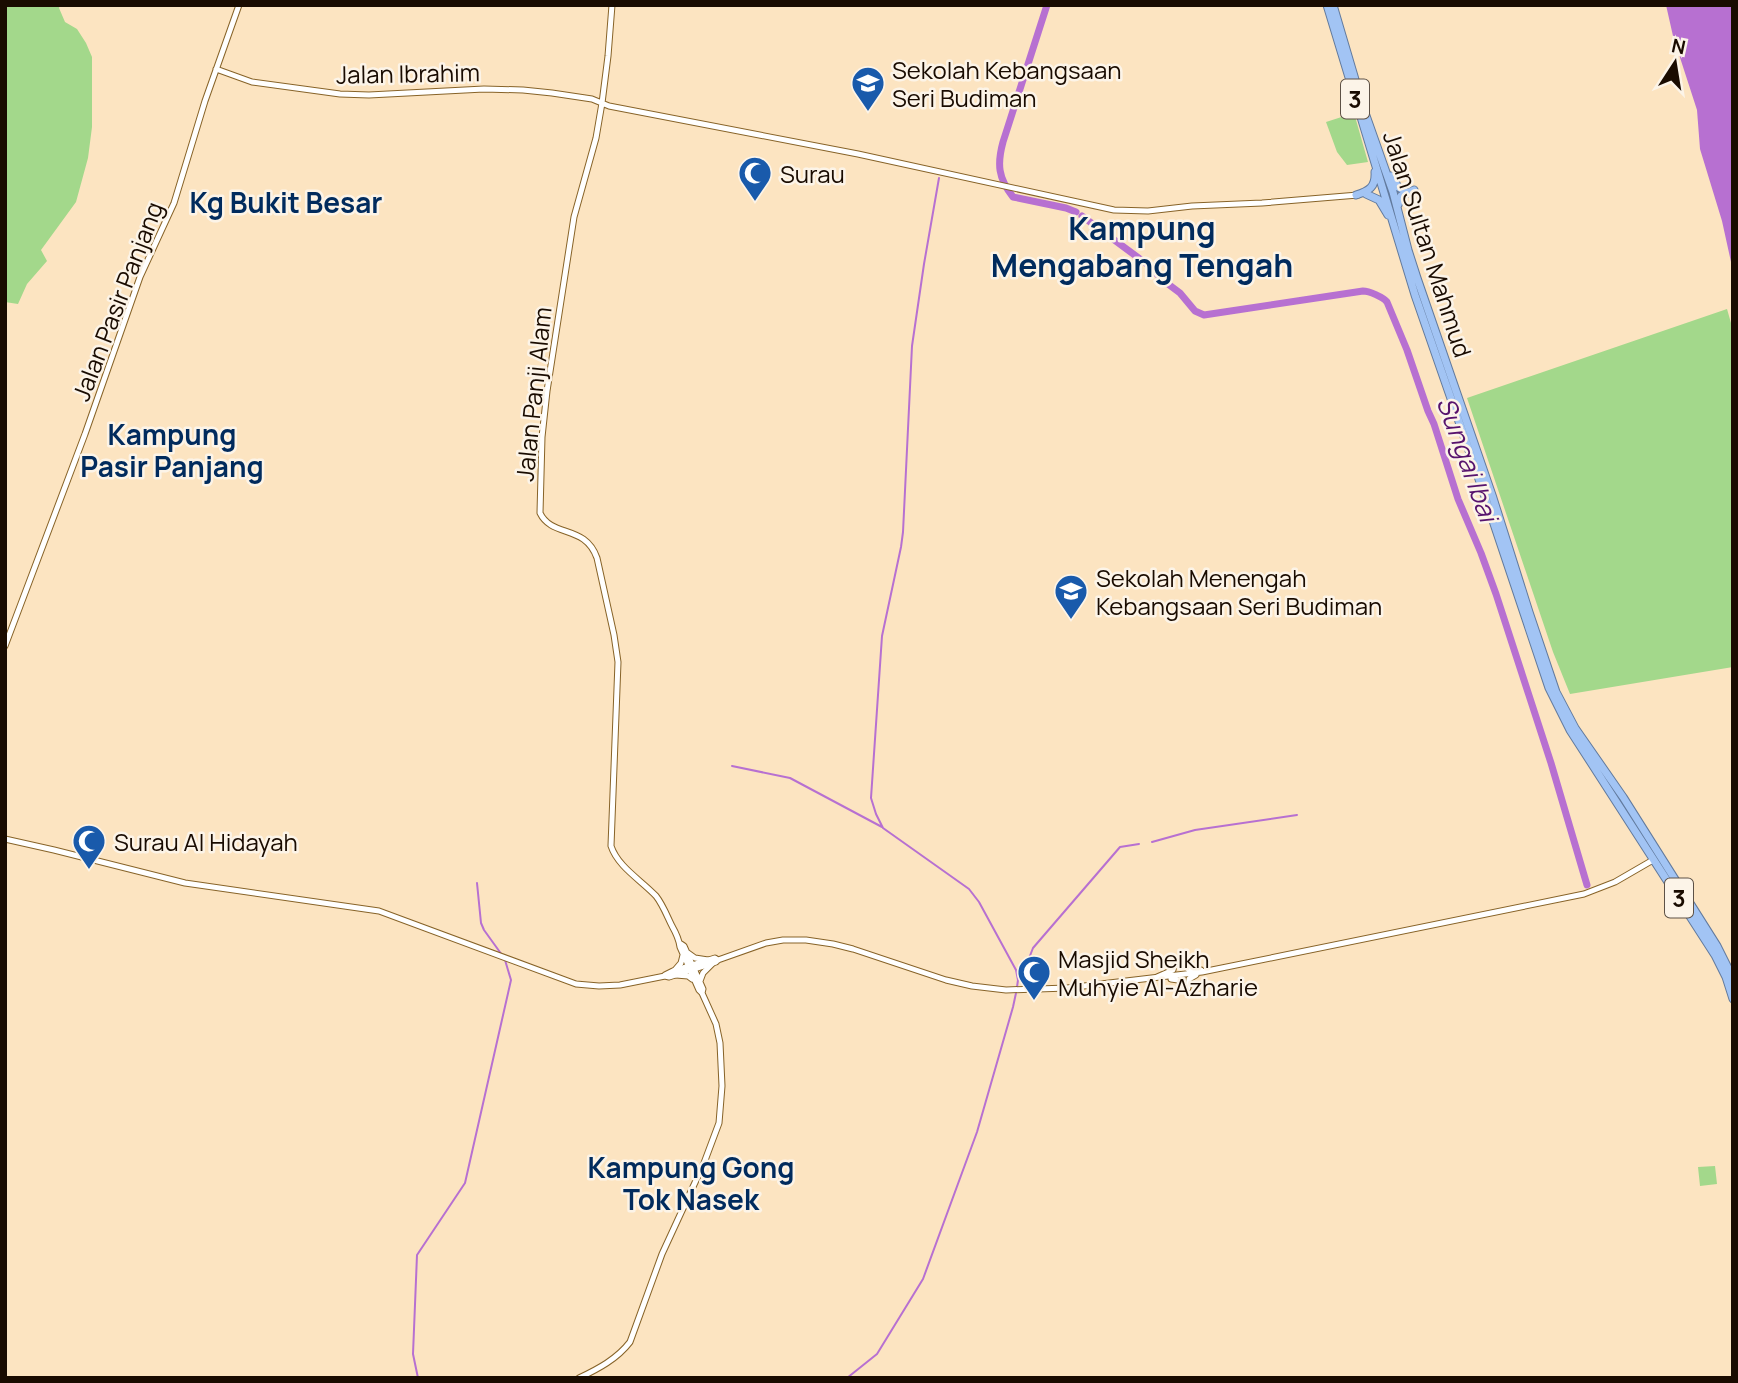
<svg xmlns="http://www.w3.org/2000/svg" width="1738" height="1383" font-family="Manrope,sans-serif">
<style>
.green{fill:#a3d88b}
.water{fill:#b770d1}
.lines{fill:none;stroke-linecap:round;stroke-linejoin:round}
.stream{stroke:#b770d1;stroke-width:2}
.river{stroke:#b770d1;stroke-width:7}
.tertiary-casing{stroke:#876328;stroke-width:7}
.secondary-casing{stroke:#876328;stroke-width:7}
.trunk-casing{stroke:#627a9d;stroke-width:9}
.tertiary{stroke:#fff;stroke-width:5}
.secondary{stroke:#fff;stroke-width:5}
.trunk{stroke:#a2c4f4;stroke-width:7}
.labels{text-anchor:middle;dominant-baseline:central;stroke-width:5;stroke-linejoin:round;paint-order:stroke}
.shield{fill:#fcf4e8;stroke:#5d5146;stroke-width:2}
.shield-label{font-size:23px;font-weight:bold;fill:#190b00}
.poi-label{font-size:24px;fill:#190b00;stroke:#fcf4e8;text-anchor:start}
.street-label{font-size:24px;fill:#190b00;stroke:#fcf4e8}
.water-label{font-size:26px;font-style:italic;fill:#57136d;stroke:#fcf4e8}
.quarter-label{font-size:28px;font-weight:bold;fill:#012b5d;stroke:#fcf4e8}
.district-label{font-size:32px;font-weight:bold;fill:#012b5d;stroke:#fcf4e8}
</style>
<rect width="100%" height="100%" fill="#fce4c1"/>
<path class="green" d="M5,5H60L59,8L65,22L77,29L86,43L92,57V127L88,158L76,202L41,250L47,261L27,284L18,304L5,302Z
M1354,113L1368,162L1347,165L1337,152L1326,122Z
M1727,309L1733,330V667L1570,694L1553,652L1467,398Z
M1715,1166L1717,1184L1700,1186L1698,1167Z"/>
<path class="water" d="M1666,5H1733V271L1722,221L1700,149L1697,110L1673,36Z"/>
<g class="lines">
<path class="stream" d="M939,178L924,264L912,346L903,532L901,547L882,636L871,798L876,814L883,828L969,889L979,902L1016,970L1018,980L1017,987
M732,766L790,778L882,827
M1152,842L1195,830L1297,815
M477,883L481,923L484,930L502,955
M1018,980L1026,966L1033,948L1120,847L1139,844
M418,1378L413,1354L417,1255L465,1183L511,980L505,960
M847,1378L877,1354L923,1279L977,1132L1013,1007L1016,993"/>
<path class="river" d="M1047,5L1003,142C997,164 998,178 1013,197L1066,208L1076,212
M1082,216L1140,259
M1145,262L1164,281L1180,293L1195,311L1204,315L1363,291C1369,291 1383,297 1387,302L1407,350L1428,411L1434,424L1458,499L1481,553L1496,594L1551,763L1587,885"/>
<defs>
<path id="tertiary" d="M5,839L54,850L185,883L379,911L576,984L599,986L620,985L665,976L669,977L716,962L718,960L766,943L783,940H806L833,944L853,949L946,980L972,986L1006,990L1067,988L1202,972L1584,894L1615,882L1653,860
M1178,960L1188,969L1201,970
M665,975L673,971L715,958L718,960
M1157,977L1173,970L1175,960
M1171,979L1178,980L1185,988
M1188,988L1189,979L1196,975"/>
<path id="secondary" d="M612,5L608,56L602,103L596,138L574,217L547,391L542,437L540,513C552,538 585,524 597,558L614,635L618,662L611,846C618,867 641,880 656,896C663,905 667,916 672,926C676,933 679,939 680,947L699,990L702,993
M216,69L252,82L340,94L369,95L484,89L523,90L552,93L592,99L609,106L858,154L1114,210L1148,211L1192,206L1262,203L1358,195
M5,646L85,434L140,277L174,203L205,101L239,5
M688,953L695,958L708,960
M675,970L681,963L683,955
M676,975L688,976L692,979
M700,981L703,973L712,964
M579,1378C598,1369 617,1359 630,1342L662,1254L704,1163L719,1123L722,1086L720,1043L716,1024L702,993L703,989L684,946L681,944"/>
<path id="trunk" d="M1327,5L1415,295L1480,482L1549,688L1570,730L1715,955L1726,977L1733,999
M1333,5L1364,110L1393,192L1408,250L1417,278L1493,498L1529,612L1556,692L1575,728L1623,797L1717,946L1733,978
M1391,176L1398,187L1405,191
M1366,194L1379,200L1388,215
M1356,195C1369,191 1376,187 1375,172
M1398,205L1401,196L1414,190"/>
</defs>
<use href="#tertiary" class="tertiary-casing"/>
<use href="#secondary" class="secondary-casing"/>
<use href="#trunk" class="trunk-casing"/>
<use href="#tertiary" class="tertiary"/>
<use href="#secondary" class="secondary"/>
<use href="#trunk" class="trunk"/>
</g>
<defs>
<symbol id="school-pin" viewBox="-11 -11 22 30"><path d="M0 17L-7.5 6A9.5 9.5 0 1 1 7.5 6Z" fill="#195aab" stroke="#fcf4e8"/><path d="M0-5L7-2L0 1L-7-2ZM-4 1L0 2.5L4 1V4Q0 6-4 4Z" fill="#fff"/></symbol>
<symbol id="mosque-pin" viewBox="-11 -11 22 30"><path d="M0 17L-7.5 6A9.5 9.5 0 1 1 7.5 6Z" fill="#195aab" stroke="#fcf4e8"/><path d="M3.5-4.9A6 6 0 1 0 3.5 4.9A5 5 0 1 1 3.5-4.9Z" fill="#fff"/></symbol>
</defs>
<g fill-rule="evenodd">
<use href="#school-pin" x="849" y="64" width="38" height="52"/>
<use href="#mosque-pin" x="736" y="154" width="38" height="52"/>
<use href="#school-pin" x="1052" y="572" width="38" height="52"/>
<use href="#mosque-pin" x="70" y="822" width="38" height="52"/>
<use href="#mosque-pin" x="1015" y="953" width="38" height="52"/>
</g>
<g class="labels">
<g class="shield">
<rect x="1341" y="79.5" width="28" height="39" rx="5"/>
<rect x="1665" y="878.5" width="28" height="39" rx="5"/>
</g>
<g class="shield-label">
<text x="1355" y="99">3</text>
<text x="1679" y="898">3</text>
</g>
<g class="poi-label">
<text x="892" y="69">Sekolah Kebangsaan<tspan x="892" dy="28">Seri Budiman</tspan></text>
<text x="780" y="173">Surau</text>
<text x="1096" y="577">Sekolah Menengah<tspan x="1096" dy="28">Kebangsaan Seri Budiman</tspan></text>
<text x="114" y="841">Surau Al Hidayah</text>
<text x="1058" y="958">Masjid Sheikh<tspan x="1058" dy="28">Muhyie Al-Azharie</tspan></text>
</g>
<g class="street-label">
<text transform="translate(408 73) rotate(-1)">Jalan Ibrahim</text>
<text transform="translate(1428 244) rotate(72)">Jalan Sultan Mahmud</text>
<text transform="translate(117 301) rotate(-69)">Jalan Pasir Panjang</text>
<text transform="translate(533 394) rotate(-84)">Jalan Panji Alam</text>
</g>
<g class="water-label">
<text transform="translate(1468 459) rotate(70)">Sungai Ibai</text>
</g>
<g class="quarter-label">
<text x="286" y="202">Kg Bukit Besar</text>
<text x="172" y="434">Kampung<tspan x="172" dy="32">Pasir Panjang</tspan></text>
<text x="691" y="1167">Kampung Gong<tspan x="691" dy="32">Tok Nasek</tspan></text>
</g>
<g class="district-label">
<text x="1142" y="228">Kampung<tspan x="1142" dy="37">Mengabang Tengah</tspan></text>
</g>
</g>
<rect width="1738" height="1383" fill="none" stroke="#190b00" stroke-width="14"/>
<g transform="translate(1675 63) rotate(12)" stroke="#fcf4e8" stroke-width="5" paint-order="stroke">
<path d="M0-5L12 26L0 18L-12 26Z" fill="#190b00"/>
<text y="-10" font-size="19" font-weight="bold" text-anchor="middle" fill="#190b00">N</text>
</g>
</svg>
